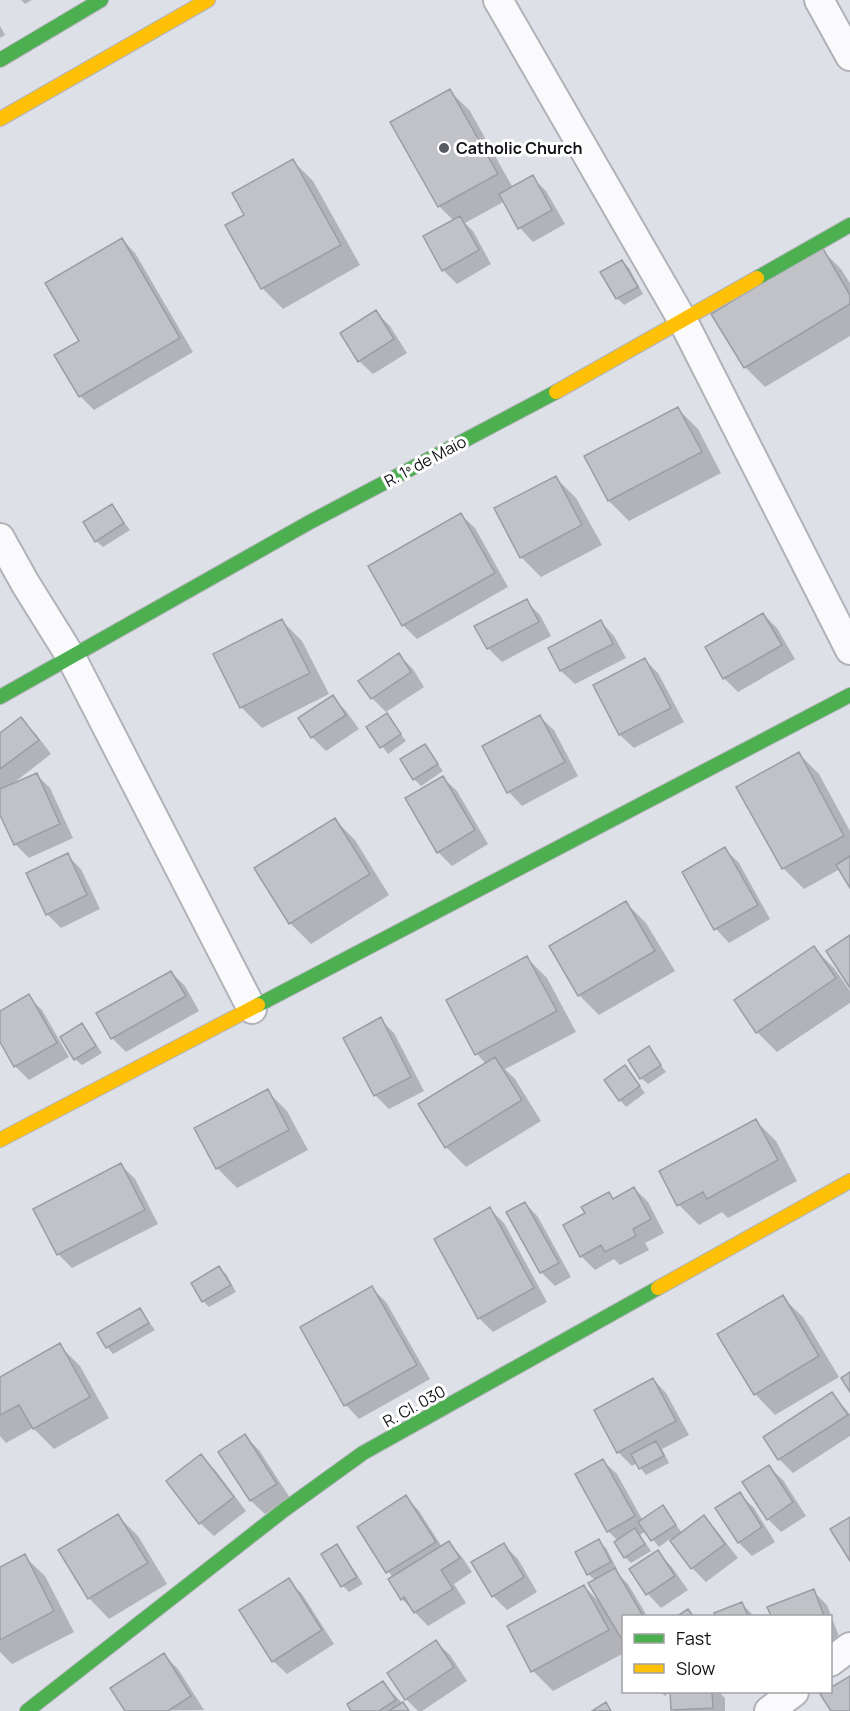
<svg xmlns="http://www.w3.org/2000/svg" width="850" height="1711" font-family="Manrope,sans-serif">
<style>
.shadow{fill:#0003}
.building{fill:#c0c2c8;stroke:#9c9da3;stroke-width:1.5}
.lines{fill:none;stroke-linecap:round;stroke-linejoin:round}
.street-casing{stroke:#b1b2b8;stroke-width:32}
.fast-casing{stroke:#b1b2b8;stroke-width:16}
.slow-casing{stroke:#b1b2b8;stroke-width:16}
.street{stroke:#fafafc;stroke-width:28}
.fast{stroke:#4caf50;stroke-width:14}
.slow{stroke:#ffc107;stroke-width:14}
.poi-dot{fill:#595b61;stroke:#fff;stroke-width:2}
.labels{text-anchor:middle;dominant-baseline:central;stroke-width:6;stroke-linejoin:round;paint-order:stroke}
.poi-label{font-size:16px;font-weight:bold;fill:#121318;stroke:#fff;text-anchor:start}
.street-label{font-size:16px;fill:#121318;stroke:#fff}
</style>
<rect width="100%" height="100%" fill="#dee0e8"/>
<path class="shadow" d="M21,0H32L25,4Z
M0,26L5,35L0,38Z
M450,91L470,111L513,188L532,177L546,191L565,224L533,242L520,228L505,201L465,223L473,231L491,264L457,284L443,270L454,221L439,206Z
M293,161L313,181L360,265L283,309L263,289L227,226L246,215Z
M122,239L135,253L193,352L94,410L80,396L81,342Z
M821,249L841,269L850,283V336L765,387L745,367Z
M622,261L629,268L643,294L624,305L617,298Z
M376,312L390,326L407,353L373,374L359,361Z
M678,409L698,429L721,473L629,521L609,501L586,457Z
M556,478L576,498L602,545L541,577L521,557Z
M112,506L130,530L103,547L96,541Z
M461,515L475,528L508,587L417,639L403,625Z
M526,601L540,615L551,636L502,662L488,648Z
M763,614L777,628L795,659L738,692L724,678L707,647Z
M282,621L302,641L329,694L262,728L241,707L215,654Z
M601,622L614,636L626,658L575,684L561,671L550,649Z
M399,655L413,669L424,687L386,712L372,698L361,681Z
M645,660L658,673L684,722L634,748L620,735L595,686Z
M332,697L346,711L359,729L326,751L312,737Z
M387,715L406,741L388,754L368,727Z
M540,717L554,730L578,776L522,806L509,792L484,747Z
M21,719L35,733L51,754L11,785L36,774L50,788L73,838L29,858L15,844L0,811V735Z
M425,746L443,771L421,786L414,779Z
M799,754L819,774L850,831V885L840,869L804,889L784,869L738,787Z
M443,778L457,791L488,844L452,866L438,852Z
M335,820L355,840L389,895L311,944L290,923L257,869Z
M725,849L739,863L770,919L729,943L716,929Z
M67,855L81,869L100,909L61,928L47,914Z
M626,903L646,923L675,971L599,1015L579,995Z
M814,948L834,968L850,991V1003L777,1052L757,1032Z
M527,958L547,978L576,1032L505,1069L515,1079L541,1121L466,1167L446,1147L486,1064L477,1054Z
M171,972L185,986L199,1011L126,1052L112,1038Z
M28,996L42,1010L69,1057L29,1080L15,1066L0,1039V1013Z
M380,1019L394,1033L424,1091L389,1109L375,1095Z
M82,1025L88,1032L102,1053L82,1065L75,1059Z
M648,1048L666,1072L648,1084L641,1078Z
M625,1067L645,1093L626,1107L620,1100Z
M267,1091L287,1111L308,1150L237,1188L217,1168Z
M756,1121L776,1141L797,1181L728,1218L722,1212L699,1225L679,1205Z
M121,1165L135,1179L158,1224L72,1268L58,1254Z
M634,1188L648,1202L664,1233L645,1243L649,1250L620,1265L614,1259L595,1270L581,1256L587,1214L609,1194L614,1199Z
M525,1203L538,1217L571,1277L555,1286L541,1272Z
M490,1209L504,1223L547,1302L493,1332L479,1318Z
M219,1268L226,1274L236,1292L209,1307L203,1301Z
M372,1288L386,1302L430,1379L359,1419L346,1405L302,1328Z
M782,1297L803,1317L839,1377L775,1415L755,1394L719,1334Z
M140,1310L155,1330L113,1354L107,1347Z
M59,1345L80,1366L109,1418L54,1449L33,1428L6,1443L0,1436V1379Z
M653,1379L666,1393L689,1435L662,1449L669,1463L646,1475L637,1463L632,1466L618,1452Z
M832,1394L850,1414V1436L793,1473L779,1459L765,1437Z
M245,1436L259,1450L290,1498L265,1514L251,1501L220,1452Z
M201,1456L215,1470L246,1511L214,1536L200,1523Z
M603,1461L617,1474L643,1521L663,1507L682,1533L704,1517L717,1531L738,1558L706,1582L692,1568L670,1539L659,1547L646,1531L640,1535L651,1551L631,1563L625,1557L618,1541L608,1531Z
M769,1467L783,1480L806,1516L781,1532L768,1519Z
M740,1494L754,1508L775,1542L752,1556L739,1543L717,1509Z
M406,1497L419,1511L442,1547L449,1543L462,1557L472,1572L454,1584L466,1603L428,1626L402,1599L393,1578L359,1527Z
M118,1516L138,1536L167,1584L109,1619L89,1598Z
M599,1541L606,1548L617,1569L614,1570L628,1584L647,1616H624V1639L621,1637L624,1643V1653L553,1691L533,1671L509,1627L584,1586L600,1603L596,1581L588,1574Z
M504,1545L518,1559L537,1592L507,1610L493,1596Z
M336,1546L343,1553L363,1584L349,1592L343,1586Z
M658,1552L671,1566L688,1590L661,1608L648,1594L631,1570Z
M24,1556L45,1576L74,1632L12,1664L0,1652V1569Z
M288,1580L302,1594L334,1644L287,1674L273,1661Z
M813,1591L827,1605L840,1639L830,1643V1616H772L769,1608Z
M742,1604L754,1616H717L716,1614Z
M436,1642L450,1655L467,1681L422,1711H418L406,1699Z
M164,1655L178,1669L204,1710L126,1711Z
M383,1683L410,1711H353Z
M660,1692H671L665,1696Z
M671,1692H719L725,1698V1711H674L672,1709Z"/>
<path class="building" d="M450,89L498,174L438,207L390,122Z
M293,159L341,245L261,289L225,225L244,215L232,193Z
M533,175L552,210L518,229L499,194Z
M460,216L479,250L442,271L423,236Z
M122,238L180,338L79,397L54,355L79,341L45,283Z
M822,247L850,295V304L744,368L711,314Z
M622,260L638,287L616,299L600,272Z
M376,310L394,339L358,362L340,333Z
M678,407L702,452L608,501L584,456Z
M556,476L582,525L520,558L494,508Z
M112,504L124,523L95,542L83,522Z
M461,513L495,573L402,626L368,566Z
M527,599L539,622L487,649L474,626Z
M763,613L782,645L723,679L705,647Z
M282,619L310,673L240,708L213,654Z
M601,620L613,644L560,671L548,648Z
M399,653L411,672L371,699L358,681Z
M645,658L671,708L619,735L593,685Z
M333,695L346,715L311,738L298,718Z
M387,713L401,734L380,748L366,727Z
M540,715L565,762L507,793L482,746Z
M21,717L39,740L0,769V733Z
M425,744L438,764L413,780L400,759Z
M799,752L844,836L782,869L736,787Z
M37,773L60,824L14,845L0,815V789Z
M443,776L475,830L437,853L405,798Z
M335,818L370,874L289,924L254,868Z
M725,847L758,905L714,930L682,872Z
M68,853L87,895L46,915L26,873Z
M850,856V888L836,865Z
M626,901L655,951L578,996L549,946Z
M850,935V988L826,951Z
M814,946L836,978L756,1033L734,1000Z
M527,956L557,1011L475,1055L446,1000Z
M171,971L186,996L111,1039L96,1013Z
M29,994L57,1043L14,1067L0,1042V1011Z
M381,1017L411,1077L374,1096L343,1038Z
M82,1023L96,1046L74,1060L60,1037Z
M649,1046L661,1065L640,1079L628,1060Z
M495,1057L522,1100L445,1148L418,1104Z
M625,1065L640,1086L619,1101L604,1080Z
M268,1089L289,1130L216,1169L194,1128Z
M756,1119L778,1160L707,1199L703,1192L677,1206L659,1171Z
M121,1163L145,1210L57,1255L33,1209Z
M634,1187L651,1219L633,1229L636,1236L605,1252L601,1245L580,1257L563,1225L585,1213L581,1207L609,1192L613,1199Z
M525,1202L559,1263L540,1273L506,1212Z
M490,1207L534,1288L478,1319L434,1239Z
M219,1266L231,1285L202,1302L191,1283Z
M372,1286L417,1365L344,1406L300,1327Z
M783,1295L819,1356L754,1395L717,1334Z
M140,1308L149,1323L106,1348L97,1333Z
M60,1343L90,1397L33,1429L19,1405L0,1415V1377Z
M850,1372V1392L841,1378Z
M653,1378L676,1421L617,1453L594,1410Z
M832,1392L848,1415L778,1460L763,1437Z
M245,1434L277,1484L250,1501L218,1452Z
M656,1441L664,1456L639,1469L631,1454Z
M201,1454L234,1497L199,1524L166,1481Z
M603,1459L635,1516L607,1532L575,1474Z
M769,1465L793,1502L767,1520L742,1482Z
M740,1492L762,1527L738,1543L715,1508Z
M406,1495L436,1542L386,1573L357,1527Z
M663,1505L676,1525L651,1541L638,1522Z
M118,1514L148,1563L88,1599L58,1550Z
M704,1515L725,1544L691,1569L670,1541Z
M850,1517V1561L830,1529Z
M635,1528L645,1544L624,1558L614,1542Z
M599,1539L611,1562L587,1575L575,1552Z
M449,1541L460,1558L441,1570L453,1589L414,1613L404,1597L401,1600L388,1579Z
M504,1543L524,1577L492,1597L471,1562Z
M337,1544L357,1577L341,1587L321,1554Z
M658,1550L675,1576L646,1595L629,1569Z
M25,1554L54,1611L0,1640V1567Z
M615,1568L643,1616H624V1637L621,1638L588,1583Z
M289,1578L322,1630L272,1662L239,1610Z
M584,1585L609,1630L531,1672L507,1626Z
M814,1589L824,1616H771L767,1607Z
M742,1602L748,1616H715L714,1613Z
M688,1609L693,1616H677Z
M436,1640L454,1667L405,1700L387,1673Z
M164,1653L191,1696L168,1711H125L110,1688Z
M850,1676V1711H831L820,1694L825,1692H830V1688Z
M383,1681L396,1700L379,1711H351L347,1704Z
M670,1692H712L713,1708L671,1710Z
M403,1702L409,1711H389Z
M606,1702L611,1711H592Z"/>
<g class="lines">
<defs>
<path id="street" d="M498,0L683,321L850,650
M819,0L850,56
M0,538L25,583L71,657L252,1009
M830,1662L850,1647
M769,1711L794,1692"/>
<path id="fast" d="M0,60L101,0
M757,278L850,225
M0,697L310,522L556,392
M258,1005L850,695
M27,1711L284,1510L363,1453L658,1288"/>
<path id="slow" d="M0,119L208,0
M556,392L757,278
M0,1140L258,1005
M658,1288L850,1181"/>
</defs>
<use href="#street" class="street-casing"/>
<use href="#fast" class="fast-casing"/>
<use href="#slow" class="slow-casing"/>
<use href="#street" class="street"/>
<use href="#fast" class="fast"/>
<use href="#slow" class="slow"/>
</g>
<circle class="poi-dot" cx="444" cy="148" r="6"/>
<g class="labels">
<g class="poi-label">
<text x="456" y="148">Catholic Church</text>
</g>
<g class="street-label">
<text transform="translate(425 461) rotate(-28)">R. 1º de Maio</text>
<text transform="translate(414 1406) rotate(-29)">R. Cl. 030</text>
</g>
</g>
<rect x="622" y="1615" width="210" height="78" fill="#ffffff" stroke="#a0a1a3" stroke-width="1.5"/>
<rect x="634" y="1634" width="30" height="9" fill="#4caf50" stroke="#a0a1a3" stroke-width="1.5"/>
<text x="676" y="1645" font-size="18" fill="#121318">Fast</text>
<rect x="634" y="1664" width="30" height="9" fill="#ffc107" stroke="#a0a1a3" stroke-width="1.5"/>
<text x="676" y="1675" font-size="18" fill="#121318">Slow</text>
</svg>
